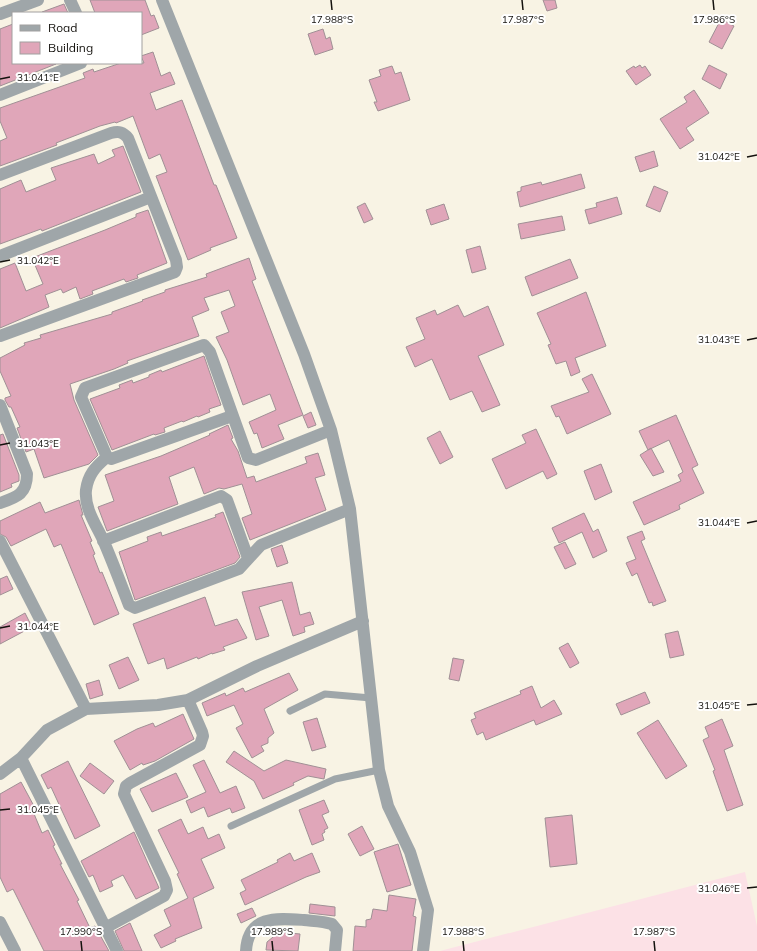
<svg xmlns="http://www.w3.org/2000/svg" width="757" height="951" font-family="Mulish,sans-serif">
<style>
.education{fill:#fce1e6}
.building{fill:#e0a6b9;stroke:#a09095}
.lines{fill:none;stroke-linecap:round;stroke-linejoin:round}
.lane{stroke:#9fa6a9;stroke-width:7}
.street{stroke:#9fa6a9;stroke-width:12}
.ticks{fill:none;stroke:#14120e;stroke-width:1.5}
.ticks-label{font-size:10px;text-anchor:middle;fill:#14120e;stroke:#fff;stroke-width:4;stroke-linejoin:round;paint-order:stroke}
</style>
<rect width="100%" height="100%" fill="#f8f3e4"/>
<path class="education" d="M745,872L757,926V951H440Z"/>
<path class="building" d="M90,0H145L151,16L154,15L159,28L141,35V13H95Z
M543,0H555L557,8L547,11Z
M64,4L68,13H42V12Z
M721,19L734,26L722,49L709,42Z
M13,24V63L56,64L0,86V29Z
M323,29L326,39L330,37L333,49L315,55L308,34Z
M153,52L161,76L170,72L175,84L150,93L156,110L182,100L214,185H216L237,238L210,248L211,250L188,260L156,176L167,172L160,154L149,159L133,116L116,123L115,122L100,126L56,143L57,145L0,166V141L7,138L0,121V108L85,78L83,73L93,69L94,72L121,63H144L141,56Z
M640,65L642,68L645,66L651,75L636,85L626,71L634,66L635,68Z
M709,65L727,74L720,89L702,79Z
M392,66L395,74L401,72L410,100L378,111L374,102H377L369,80L381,76L379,70Z
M694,90L709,113L686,128L694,140L680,149L660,119L687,102L684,97Z
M123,146L141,192L42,231L41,229L0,244V189L21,180L26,192L56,180L51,168L94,154L98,164L115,156L112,150Z
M654,151L658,166L640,172L635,157Z
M581,174L585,188L520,207L517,192L521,191V187L541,182L542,185Z
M654,186L668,192L660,212L646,206Z
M617,197L622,214L589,224L585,210L597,207L596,203Z
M365,203L373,219L364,223L357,207Z
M444,204L449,219L431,225L426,210Z
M148,210L167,263L137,275L138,278L126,282L124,279L92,291L93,294L80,299L76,287L63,293L61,289L45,295L49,307L0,328V269L15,263L26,291L43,284L32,258L105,230L136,217V214Z
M562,216L565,230L521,239L518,224Z
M480,246L486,269L472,273L466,250Z
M249,258L256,279L252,281L303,415L278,425L284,439L262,448L257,433L254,434L249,422L276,410L270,394L243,405L227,360L216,337L229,332L221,312L235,306L229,290L204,298L209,310L192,317L199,336L127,361L128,363L114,369L70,384L74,400L98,455L89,464L44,478L34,449L26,452L17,428L20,427L11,407H9L5,400V398L11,396L0,371V358L25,345L24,343L41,338L40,335L112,314V312L143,301L142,300L165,292V290L207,277L206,274Z
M570,259L578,278L532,296L525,277Z
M586,292L606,346L575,358L580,372L571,376L566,361L556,364L548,345L551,344L537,313Z
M458,305L464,317L488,306L504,345L478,356L500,405L482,412L472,391L450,400L432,359L415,367L406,347L425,339L416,318L435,310L437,315Z
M204,356L221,405L209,409L210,412L198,417L197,416L183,422L182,421L164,428L165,432L155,435L154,434L112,450L90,399L120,388L119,385L132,380L133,383L149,377V375L161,370L162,372Z
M592,374L611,414L567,434L559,416L556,417L551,406L589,392L582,379Z
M311,412L316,425L308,428L303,416Z
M676,415L698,465L692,468L704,493L679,505L680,509L644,525L633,502L681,481L678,475L683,472L669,440L648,450L639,431Z
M228,425L233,438L231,439L238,451L247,478L254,476L256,482L307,463L305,457L318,453L325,475L315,478L326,510L250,540L242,518L252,514L242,484L224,489L219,488L204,494L194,467L169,477L178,504L107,531L98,507L114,501L105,475L161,456L210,435L209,434Z
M536,429L557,474L547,479L543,471L506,489L492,459L526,443L522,435Z
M440,431L453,457L440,464L427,438Z
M3,434L19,475V481L11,484L12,487L0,492V435Z
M651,448L664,472L653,476L640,455Z
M601,464L612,492L595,500L584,471Z
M79,500L83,515H81L92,541L90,542L95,554L93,555L100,573L102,572L119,614L94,625L61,544L54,547L46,529L11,546L6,537L0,534V521L40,502L45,513Z
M223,512L240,557L235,563L135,600L119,552L148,541L147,537L161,532L162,536L216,517L215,515Z
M584,513L593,532L598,529L607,551L593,558L582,532L559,543L552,528Z
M642,531L645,539L641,541L666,601L653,606L652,602L649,603L637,573L632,576L626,563L636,559L627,537Z
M565,542L576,564L565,569L554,547Z
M282,545L288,563L277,567L271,549Z
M7,576L13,589L0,595V579Z
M292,582L300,615L310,612L314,624L304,627L305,632L293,636L282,600L259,607L269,636L256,640L242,592Z
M205,597L215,626L237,619L247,638L223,647L225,650L212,654V653L198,659L197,657L167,669L164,658L148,664L133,624Z
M25,613L32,627L0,644V627Z
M678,631L684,655L670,658L665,634Z
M568,643L579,663L570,668L559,648Z
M128,657L139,680L119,689L109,665Z
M453,658L464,660L459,681L449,679Z
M289,673L298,690L264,709L274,733L268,738V743L261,746L264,751L252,758L236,728L243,724L234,705L207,716L202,703L225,693L226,696L243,688L245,692Z
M99,680L103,695L90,699L86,684Z
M532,686L541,708L554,700L562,714L536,725L534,720L486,740L483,732L477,735L471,720L476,718L474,713L521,694L520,691Z
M645,692L650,703L621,715L616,704Z
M183,714L194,739L155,761L143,765L142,763L130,770L114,741L137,729L153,723L155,727Z
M317,718L326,747L312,751L303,722Z
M722,719L733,746L724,750L743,805L727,811L713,771L715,770L703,740L709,737L705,727Z
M658,720L687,766L666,779L637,733Z
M234,751L264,771L286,760L326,769L324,779L308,776L293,783L294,785L263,799L254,781L226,762Z
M204,760L220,793L236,786L245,808L232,813L230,808L208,817L204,807L191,813L186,801L206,792L193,765Z
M68,761L100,826L75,839L51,787L48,789L41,775Z
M90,763L114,781L104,794L80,776Z
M176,773L188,797L152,812L140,789Z
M21,782L35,808L32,809L42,833L48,830L55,845L53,846L62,864H60L79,900L77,901L90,928L95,926L109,951H44L13,889L7,892L0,877V794Z
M324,800L329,812L322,815L328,828L324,830L325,832L322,834L324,840L312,845L299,810Z
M572,815L577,864L550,867L545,818Z
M181,819L188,834L203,827L208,839L219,834L225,848L201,859L214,888L193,898L202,928L175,939L176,941L161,948L154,935L171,926L164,910L188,898L177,874L179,873L158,830Z
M362,826L374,849L360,856L348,834Z
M134,832L159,888L136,899L123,875L111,881L113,886L100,892L93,875L89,877L81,861Z
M398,844L411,885L387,892L374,852Z
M290,853L294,861L312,853L320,872L306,877L245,905L240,893L246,890L241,880L278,862L277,860Z
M389,895L416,899L413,916L416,917L412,951H353L355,926L366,927V920L371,919L373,909L387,911Z
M310,904L335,907V916L309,913Z
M252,908L256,916L241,923L237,914Z
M130,923L142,951H124L115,931Z
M279,932L300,934L298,951L266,950L267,942Z"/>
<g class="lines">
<path class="lane" d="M290,711L325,694L371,698
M231,826L335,779L379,770"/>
<path class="street" d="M70,0L76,13
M162,0L304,354L331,430L350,509L379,770L388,806L410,852L428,910L423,951
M0,14L38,0
M0,95L81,63
M0,175L111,133C119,131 123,132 128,138L176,260L177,267L175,272L0,336
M0,256L151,197
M0,405L27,474C27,494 17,497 0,503
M232,416L111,459L107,457L81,397L85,388L204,345L210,352L248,458L256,460L331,430
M107,457C95,467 88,475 86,490C84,509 97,526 104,542C113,563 121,584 129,605L135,608L239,569L261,545L350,509
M0,541L86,709
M103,541L221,496L227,500L248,558
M21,758L117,951
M0,774L21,758L47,730L86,709L158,705L188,700L257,666L363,621
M0,922L15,951
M105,928L164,896L167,890L165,881L124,794L126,786L130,783L200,745L203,736L202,732L188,700
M246,951C248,915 277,918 304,920C313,921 323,921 332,924L337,930L335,951"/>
</g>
<path class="ticks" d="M331,0L332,10M522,0L523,10M713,0L714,10M0,79L10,77M747,157L757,155M0,262L10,260M747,340L757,338M0,445L10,443M747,523L757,521M0,628L10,626M747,705L757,704M0,810L10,809M747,888L757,887M81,941L82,951M272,941L273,951M463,941L464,951M654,941L655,951"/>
<g class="ticks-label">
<text x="332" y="23">17.988°S</text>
<text x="523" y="23">17.987°S</text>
<text x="714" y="23">17.986°S</text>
<text x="38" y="81">31.041°E</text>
<text x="719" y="160">31.042°E</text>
<text x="38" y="264">31.042°E</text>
<text x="719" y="343">31.043°E</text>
<text x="38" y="447">31.043°E</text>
<text x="719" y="526">31.044°E</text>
<text x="38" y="630">31.044°E</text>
<text x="719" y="709">31.045°E</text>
<text x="38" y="813">31.045°E</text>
<text x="719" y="892">31.046°E</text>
<text x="81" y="935">17.990°S</text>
<text x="272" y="935">17.989°S</text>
<text x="463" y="935">17.988°S</text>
<text x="654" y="935">17.987°S</text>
</g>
<rect x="12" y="12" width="130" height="52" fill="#ffffff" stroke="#a1a09f"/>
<rect x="20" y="25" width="20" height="6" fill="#9fa6a9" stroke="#a1a09f"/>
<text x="48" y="32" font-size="12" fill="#14120e">Road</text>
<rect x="20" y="42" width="20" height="12" fill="#e0a6b9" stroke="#a1a09f"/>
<text x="48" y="52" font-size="12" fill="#14120e">Building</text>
</svg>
